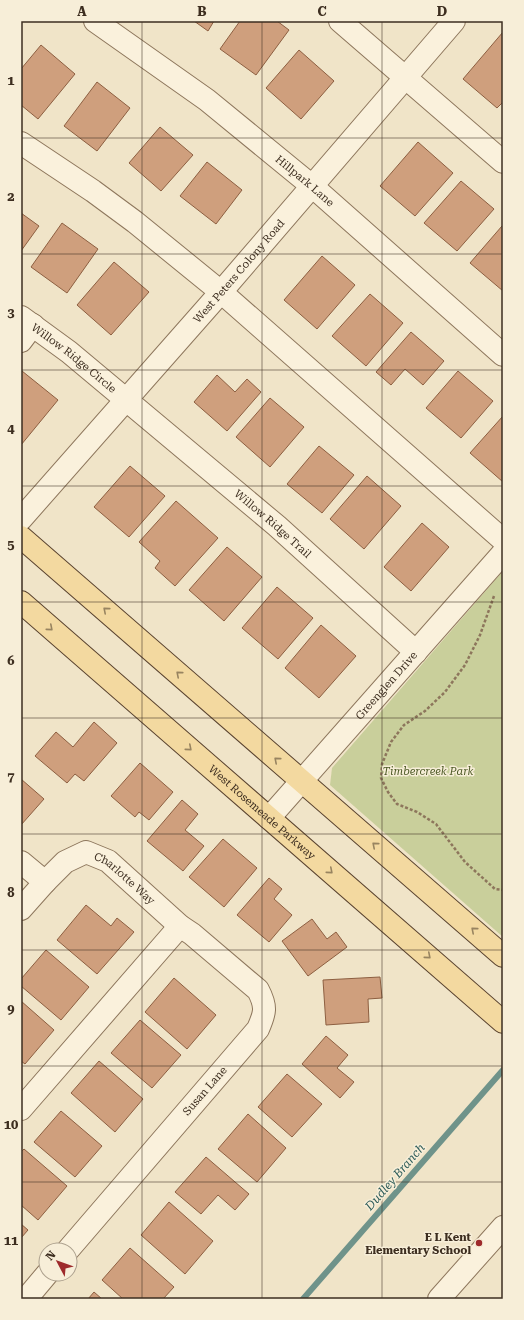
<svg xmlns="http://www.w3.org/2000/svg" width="524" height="1320" font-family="'Roboto Serif',serif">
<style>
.green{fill:#c9cf9b}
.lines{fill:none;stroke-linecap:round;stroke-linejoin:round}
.stream{stroke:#6f938a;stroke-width:6}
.building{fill:#cf9f7d;stroke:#8d5f41}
.minor-casing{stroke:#8d765c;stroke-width:24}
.major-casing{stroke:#5b4430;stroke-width:24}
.path{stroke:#8d765c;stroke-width:2.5;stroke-dasharray:3 2;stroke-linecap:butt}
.minor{stroke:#faf1dc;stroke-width:22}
.major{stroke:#f3d9a0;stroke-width:22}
.oneway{stroke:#988460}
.grid{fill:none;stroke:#3d2e20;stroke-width:1;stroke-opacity:0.55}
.poi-dot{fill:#9e2a2b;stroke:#f7eed8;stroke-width:1.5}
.labels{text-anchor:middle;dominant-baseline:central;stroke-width:3;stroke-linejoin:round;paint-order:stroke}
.street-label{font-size:11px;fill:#3d2e20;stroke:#f7eed8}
.park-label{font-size:11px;font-style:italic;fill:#4d5a26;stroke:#f7eed8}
.poi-label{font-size:11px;font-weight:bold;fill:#3d2e20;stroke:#f7eed8;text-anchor:end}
.water-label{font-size:12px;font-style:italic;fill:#2f5d5a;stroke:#f7eed8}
.neatline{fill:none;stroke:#3d2e20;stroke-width:1.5}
.grid-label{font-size:13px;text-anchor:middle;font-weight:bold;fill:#3d2e20}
</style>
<rect width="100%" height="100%" fill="#f0e4c8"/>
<path class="green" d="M503,571V937L330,785L332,768Z"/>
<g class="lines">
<path class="stream" d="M303,1299L503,1070"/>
</g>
<path class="building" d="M194,21H214L208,31Z
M240,21H277L289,30L256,75L220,49Z
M503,32V102L497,108L463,79Z
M41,45L75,74L38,119L21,105V69Z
M299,50L334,81L301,119L266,88Z
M97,82L130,108L97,151L64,126Z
M160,127L193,155L161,191L129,163Z
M418,142L453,173L415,216L380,186Z
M207,162L242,190L216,224L180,196Z
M461,181L494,209L457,251L424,223Z
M21,213L39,226L21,251Z
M62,223L98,249L67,293L31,267Z
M502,226H503V291L470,263Z
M322,256L355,285L317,329L284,300Z
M114,262L149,292L111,335L77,305Z
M370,294L403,323L366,366L332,336Z
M411,332L444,361L423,385L405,369L391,385L376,372Z
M22,371L58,400L21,445V372Z
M458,371L493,401L461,438L426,408Z
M217,375L235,392L247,379L261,392L227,431L194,402Z
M270,398L304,427L270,467L236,437Z
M503,416V482L470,453Z
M319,446L354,475L322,513L287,484Z
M130,466L165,496L129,537L94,507Z
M367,476L401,506L364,549L330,519Z
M176,501L218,538L175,586L155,568L160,561L139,542Z
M422,523L449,547L411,591L384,567Z
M227,547L262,577L224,621L189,590Z
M277,587L313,618L278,659L242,628Z
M321,625L356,656L319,698L285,668Z
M94,722L117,743L84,781L75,774L67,783L35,756L56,732L73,747Z
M140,763L173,792L149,820L139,812L135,817L111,796Z
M21,779L44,799L21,825Z
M182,800L198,814L185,830L204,846L183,871L147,841Z
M223,839L257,868L224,907L189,877Z
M269,878L282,889L274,899L292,915L269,942L237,915Z
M86,905L111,926L117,918L134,932L97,974L57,940Z
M312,919L327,939L336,932L347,947L308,976L282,941Z
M46,950L89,987L61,1020L21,986V979Z
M380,977L382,998L368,999L369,1022L326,1025L323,980Z
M174,978L216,1015L187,1049L145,1012Z
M21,1001L54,1030L25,1064L21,1061Z
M140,1020L181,1055L152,1088L111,1053Z
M326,1036L348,1055L337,1068L354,1082L340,1098L302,1064Z
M99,1061L143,1099L115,1132L71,1093Z
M287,1074L322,1104L292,1137L258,1107Z
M61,1111L102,1146L75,1177L34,1142Z
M248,1114L286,1148L257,1182L218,1149Z
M24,1149L67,1186L38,1220L21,1205V1152Z
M206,1157L249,1194L235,1210L218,1195L201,1214L175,1192Z
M169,1202L213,1241L185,1274L141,1235Z
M21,1224L28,1230L21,1238Z
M130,1248L174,1287L163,1299H123L102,1280Z
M94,1292L102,1299H88Z"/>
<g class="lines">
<defs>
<g id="minor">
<path id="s1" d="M95,21L207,100L312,186L503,355"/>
<path d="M340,21L503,162"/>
<path d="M21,143L93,191L135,222L221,292L503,540"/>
<path id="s2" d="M21,317L69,352L277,526L416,652"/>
<path d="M21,341L33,325"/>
<path id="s3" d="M21,519L221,292L454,21"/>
<path id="s4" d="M269,818L503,553"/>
<path d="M21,862L45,882"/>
<path id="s5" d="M21,909L45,882L65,862L86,852L108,861L180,926L192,934L258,990C267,1007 265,1013 258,1029L68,1250"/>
<path d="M21,1109L180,926"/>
<path d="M26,1299L47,1274"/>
<path d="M439,1299L503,1227"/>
</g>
<g id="major">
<path d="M21,537L503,956"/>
<path id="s6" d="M21,602L503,1022"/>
</g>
</defs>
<use href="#minor" class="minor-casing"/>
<use href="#major" class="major-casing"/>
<path class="path" d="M494,596L480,635L465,665L445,692L425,711L404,725L391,742L382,764L381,778L388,792L397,804L417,812L436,824L465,862L495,889L503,890"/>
<use href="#minor" class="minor"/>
<use href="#major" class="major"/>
</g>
<defs><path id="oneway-chevron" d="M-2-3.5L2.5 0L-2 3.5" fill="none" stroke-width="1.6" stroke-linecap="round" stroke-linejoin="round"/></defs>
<g class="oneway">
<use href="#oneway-chevron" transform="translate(106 610) rotate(-139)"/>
<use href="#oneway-chevron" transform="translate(50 628) rotate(41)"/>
<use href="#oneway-chevron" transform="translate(179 674) rotate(-139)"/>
<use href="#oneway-chevron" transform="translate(189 748) rotate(41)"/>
<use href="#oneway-chevron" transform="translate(277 760) rotate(-139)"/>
<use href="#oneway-chevron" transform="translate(375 845) rotate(-139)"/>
<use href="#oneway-chevron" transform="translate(330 871) rotate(41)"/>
<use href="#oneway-chevron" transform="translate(474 930) rotate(-139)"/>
<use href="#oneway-chevron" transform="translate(428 956) rotate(41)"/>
</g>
<path class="grid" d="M142,21V1299M262,21V1299M382,21V1299M21,138H503M21,254H503M21,370H503M21,486H503M21,602H503M21,718H503M21,834H503M21,950H503M21,1066H503M21,1182H503"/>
<circle class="poi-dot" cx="479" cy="1243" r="4"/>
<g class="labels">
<g class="street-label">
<text stroke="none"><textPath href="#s1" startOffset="264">Hillpark Lane</textPath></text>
<text stroke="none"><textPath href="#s3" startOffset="330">West Peters Colony Road</textPath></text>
<text stroke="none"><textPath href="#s2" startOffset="67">Willow Ridge Circle</textPath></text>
<text stroke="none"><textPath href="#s2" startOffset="326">Willow Ridge Trail</textPath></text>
<text stroke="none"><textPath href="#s4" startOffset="177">Greenglen Drive</textPath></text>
<text stroke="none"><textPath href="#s6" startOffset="320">West Rosemeade Parkway</textPath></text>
<text stroke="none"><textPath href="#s5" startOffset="135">Charlotte Way</textPath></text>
<text transform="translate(205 1091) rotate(-49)">Susan Lane</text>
</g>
<g class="park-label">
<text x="428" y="771">Timbercreek Park</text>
</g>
<g class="poi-label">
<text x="471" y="1237">E L Kent<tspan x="471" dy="13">Elementary School</tspan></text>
</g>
<g class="water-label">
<text transform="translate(395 1177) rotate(-49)">Dudley Branch</text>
</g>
</g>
<rect width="524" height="1320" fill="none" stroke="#f7eed8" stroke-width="44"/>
<g transform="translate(58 1262) rotate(311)"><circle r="19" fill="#f7eed8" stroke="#ada18e"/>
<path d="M0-3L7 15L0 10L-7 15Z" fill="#9e2a2b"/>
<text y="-6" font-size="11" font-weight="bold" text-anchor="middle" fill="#3d2e20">N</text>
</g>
<rect x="22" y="22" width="480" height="1276" class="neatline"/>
<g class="grid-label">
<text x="82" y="16">A</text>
<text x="202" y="16">B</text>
<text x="322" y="16">C</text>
<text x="442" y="16">D</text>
<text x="11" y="85">1</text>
<text x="11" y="201">2</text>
<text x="11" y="317">3</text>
<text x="11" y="433">4</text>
<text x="11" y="549">5</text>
<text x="11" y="665">6</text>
<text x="11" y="781">7</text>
<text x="11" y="897">8</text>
<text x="11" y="1013">9</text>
<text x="11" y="1129">10</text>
<text x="11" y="1245">11</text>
</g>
</svg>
